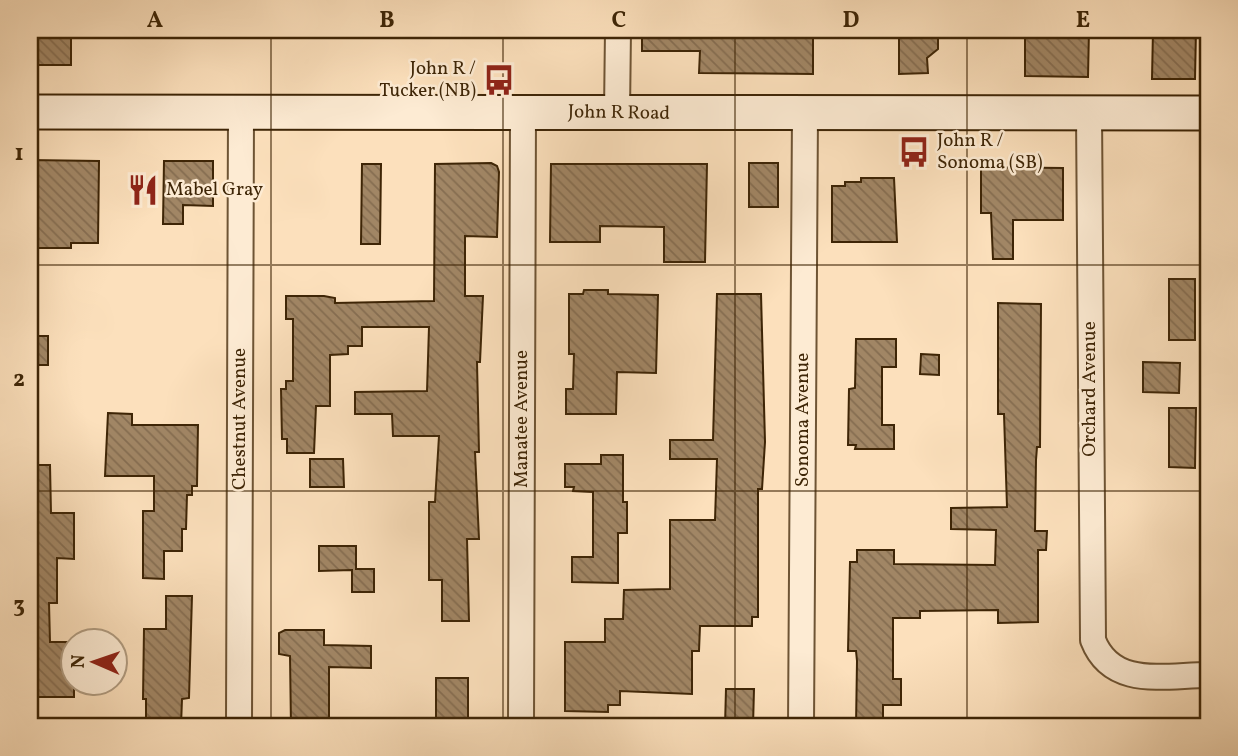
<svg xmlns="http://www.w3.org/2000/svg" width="1238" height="756" font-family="Vollkorn,serif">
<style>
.building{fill:url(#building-back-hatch);stroke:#3e2506;stroke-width:2}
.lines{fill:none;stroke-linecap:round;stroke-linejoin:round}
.minor-casing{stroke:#6e5434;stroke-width:28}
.secondary-casing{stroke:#3e2506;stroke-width:37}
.minor{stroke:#fdebd3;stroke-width:24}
.secondary{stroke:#fdebd3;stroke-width:33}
.grid{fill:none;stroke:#3e2506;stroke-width:2;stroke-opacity:0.55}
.labels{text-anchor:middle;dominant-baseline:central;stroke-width:5;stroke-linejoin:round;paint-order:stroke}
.poi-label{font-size:19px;fill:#3e2506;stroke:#fdebd3;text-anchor:start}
.street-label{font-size:19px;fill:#3e2506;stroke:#fdebd3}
.neatline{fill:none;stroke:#3e2506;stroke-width:2.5}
.grid-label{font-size:23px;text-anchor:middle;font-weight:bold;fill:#3e2506}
</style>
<defs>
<pattern id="building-back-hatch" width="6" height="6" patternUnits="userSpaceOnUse" patternTransform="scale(1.75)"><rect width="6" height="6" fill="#a18665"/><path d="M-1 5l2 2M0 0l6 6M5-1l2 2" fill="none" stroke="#856d51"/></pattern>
</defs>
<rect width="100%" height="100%" fill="#fce0bc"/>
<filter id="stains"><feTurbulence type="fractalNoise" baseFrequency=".00286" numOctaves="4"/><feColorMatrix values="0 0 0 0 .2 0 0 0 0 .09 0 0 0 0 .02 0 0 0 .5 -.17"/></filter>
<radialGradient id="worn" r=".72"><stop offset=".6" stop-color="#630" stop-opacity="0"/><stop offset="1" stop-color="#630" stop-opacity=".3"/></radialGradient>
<path class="building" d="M31,30H71V65H30Z
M813,30V74L699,73L700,51H642V31Z
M899,30H938V49L927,58L928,73L899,74Z
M1025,30H1089L1088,77L1025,76Z
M1153,30H1196L1195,79H1152Z
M30,160L99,161L98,243H71V248H30Z
M164,161H213V206L183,205V224H163Z
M491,163L497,166L499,172L497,237L465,236V296H483L480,362H477L479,452H475L479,539H467L469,621H442V580H429V502H435L439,436H393L392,414H355V392L427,391L429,327H362V346H348V354L330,355V406H316L314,453H287V439H282L281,389H286V381H293V319H286V296H324L335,298V303L434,301L435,164Z
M749,163H778V207H749Z
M362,164H381L380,244H361Z
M551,164H707L705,262H664V227L600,226V242H550Z
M981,167L1063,168V220H1013V259H993L991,213H981Z
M861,178H894L897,242H832V186H845V182H861Z
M1169,279H1195V340H1169Z
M584,290H608V294L658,295L656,373L617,372L616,414H566V389H573L574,354H569V294H583Z
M717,294H761L765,442L762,489H758V617H752V626H700L699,651H692V694L620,691V705H608V712L565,711V642H605V619H623L624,590L670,589V520H715L717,459H670V440H713Z
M998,303L1041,304L1040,447H1037L1036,460L1035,531H1047L1046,550H1038V622L998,623V610L920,611V618H893V679H901V705H883V726H856L857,661L856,651H848L850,562H857V550H894V564L995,565L996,530L951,529V508L1007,507L1004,414H998Z
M30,336H48V365H30Z
M856,339H896V367H882V425H894V449H855L856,445H848L849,389L855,388Z
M921,354L939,355V375L920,374Z
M1143,362L1180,363L1179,393L1143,392Z
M1169,408H1196L1195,468L1169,467Z
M108,413L132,414V425H198L197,486H192V495H187L186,529H182V551H164V579L143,578V511H154V476H105Z
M601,455H623V502H627V533H618V583L572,582V557H593V492L573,491L574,487H565V464H601Z
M310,459H343L344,487H310Z
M30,465H50L51,513H74V559L57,558V603H49L50,642H74V697H30Z
M319,546H356V569H374V592H352V570L319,571Z
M166,596H192L189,698L182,699L181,726H146V699H143L144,629H166Z
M285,630H324V645L371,646V668L329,667V726H291L290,656L279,654V633Z
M436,678H468V726H436Z
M726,689H754L753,726H725Z"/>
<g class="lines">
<defs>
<path id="minor" d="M617,112L618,30
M1089,113L1093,640C1112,689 1165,675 1208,675
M239,726L241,112
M521,726L523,112
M801,726L805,114"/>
<path id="secondary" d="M30,112L1208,113"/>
</defs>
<use href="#minor" class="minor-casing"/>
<use href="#secondary" class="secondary-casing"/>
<use href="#minor" class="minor"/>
<use href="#secondary" class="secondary"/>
</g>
<path class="grid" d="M271,30V726M503,30V726M735,30V726M967,30V726M30,265H1208M30,491H1208"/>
<defs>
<symbol id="bus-bare" viewBox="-9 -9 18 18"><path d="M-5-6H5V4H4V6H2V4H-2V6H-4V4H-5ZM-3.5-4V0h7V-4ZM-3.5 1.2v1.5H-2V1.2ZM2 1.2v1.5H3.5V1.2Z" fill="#8f2418" stroke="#fdebd3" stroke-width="2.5" paint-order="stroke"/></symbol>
<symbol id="restaurant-bare" viewBox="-9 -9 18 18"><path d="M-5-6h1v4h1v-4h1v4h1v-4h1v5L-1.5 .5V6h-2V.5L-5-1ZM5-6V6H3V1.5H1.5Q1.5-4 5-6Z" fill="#8f2418" stroke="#fdebd3" stroke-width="2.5" paint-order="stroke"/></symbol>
</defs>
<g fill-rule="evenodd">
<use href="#bus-bare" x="477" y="58" width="44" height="44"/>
<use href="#bus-bare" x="892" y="130" width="44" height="44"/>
<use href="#restaurant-bare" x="121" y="168" width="44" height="44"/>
</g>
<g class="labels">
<g class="poi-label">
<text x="476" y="69" text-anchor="end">John R /<tspan x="476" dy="22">Tucker (NB)</tspan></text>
<text x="937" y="141">John R /<tspan x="937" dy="22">Sonoma (SB)</tspan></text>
<text x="166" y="190">Mabel Gray</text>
</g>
<g class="street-label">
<text transform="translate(619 113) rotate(1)">John R Road</text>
<text transform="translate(1090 389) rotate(-90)">Orchard Avenue</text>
<text transform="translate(240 419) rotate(-90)">Chestnut Avenue</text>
<text transform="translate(522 419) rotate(-90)">Manatee Avenue</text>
<text transform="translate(803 420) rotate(-90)">Sonoma Avenue</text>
</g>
</g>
<rect width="1238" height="756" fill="none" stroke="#fce0bc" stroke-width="77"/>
<g transform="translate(94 662) rotate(272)"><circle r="33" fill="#fdebd3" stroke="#b19c81" stroke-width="2"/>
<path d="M0-5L12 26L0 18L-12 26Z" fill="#8f2418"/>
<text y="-10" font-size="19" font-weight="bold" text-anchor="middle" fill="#3e2506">N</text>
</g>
<rect x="38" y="38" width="1162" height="680" class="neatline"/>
<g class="grid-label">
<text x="155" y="27">A</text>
<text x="387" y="27">B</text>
<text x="619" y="27">C</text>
<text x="851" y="27">D</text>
<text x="1083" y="27">E</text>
<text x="19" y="160">1</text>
<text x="19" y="386">2</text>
<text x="19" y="612">3</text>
</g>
<rect width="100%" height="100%" filter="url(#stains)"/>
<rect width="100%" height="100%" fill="url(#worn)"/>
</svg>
